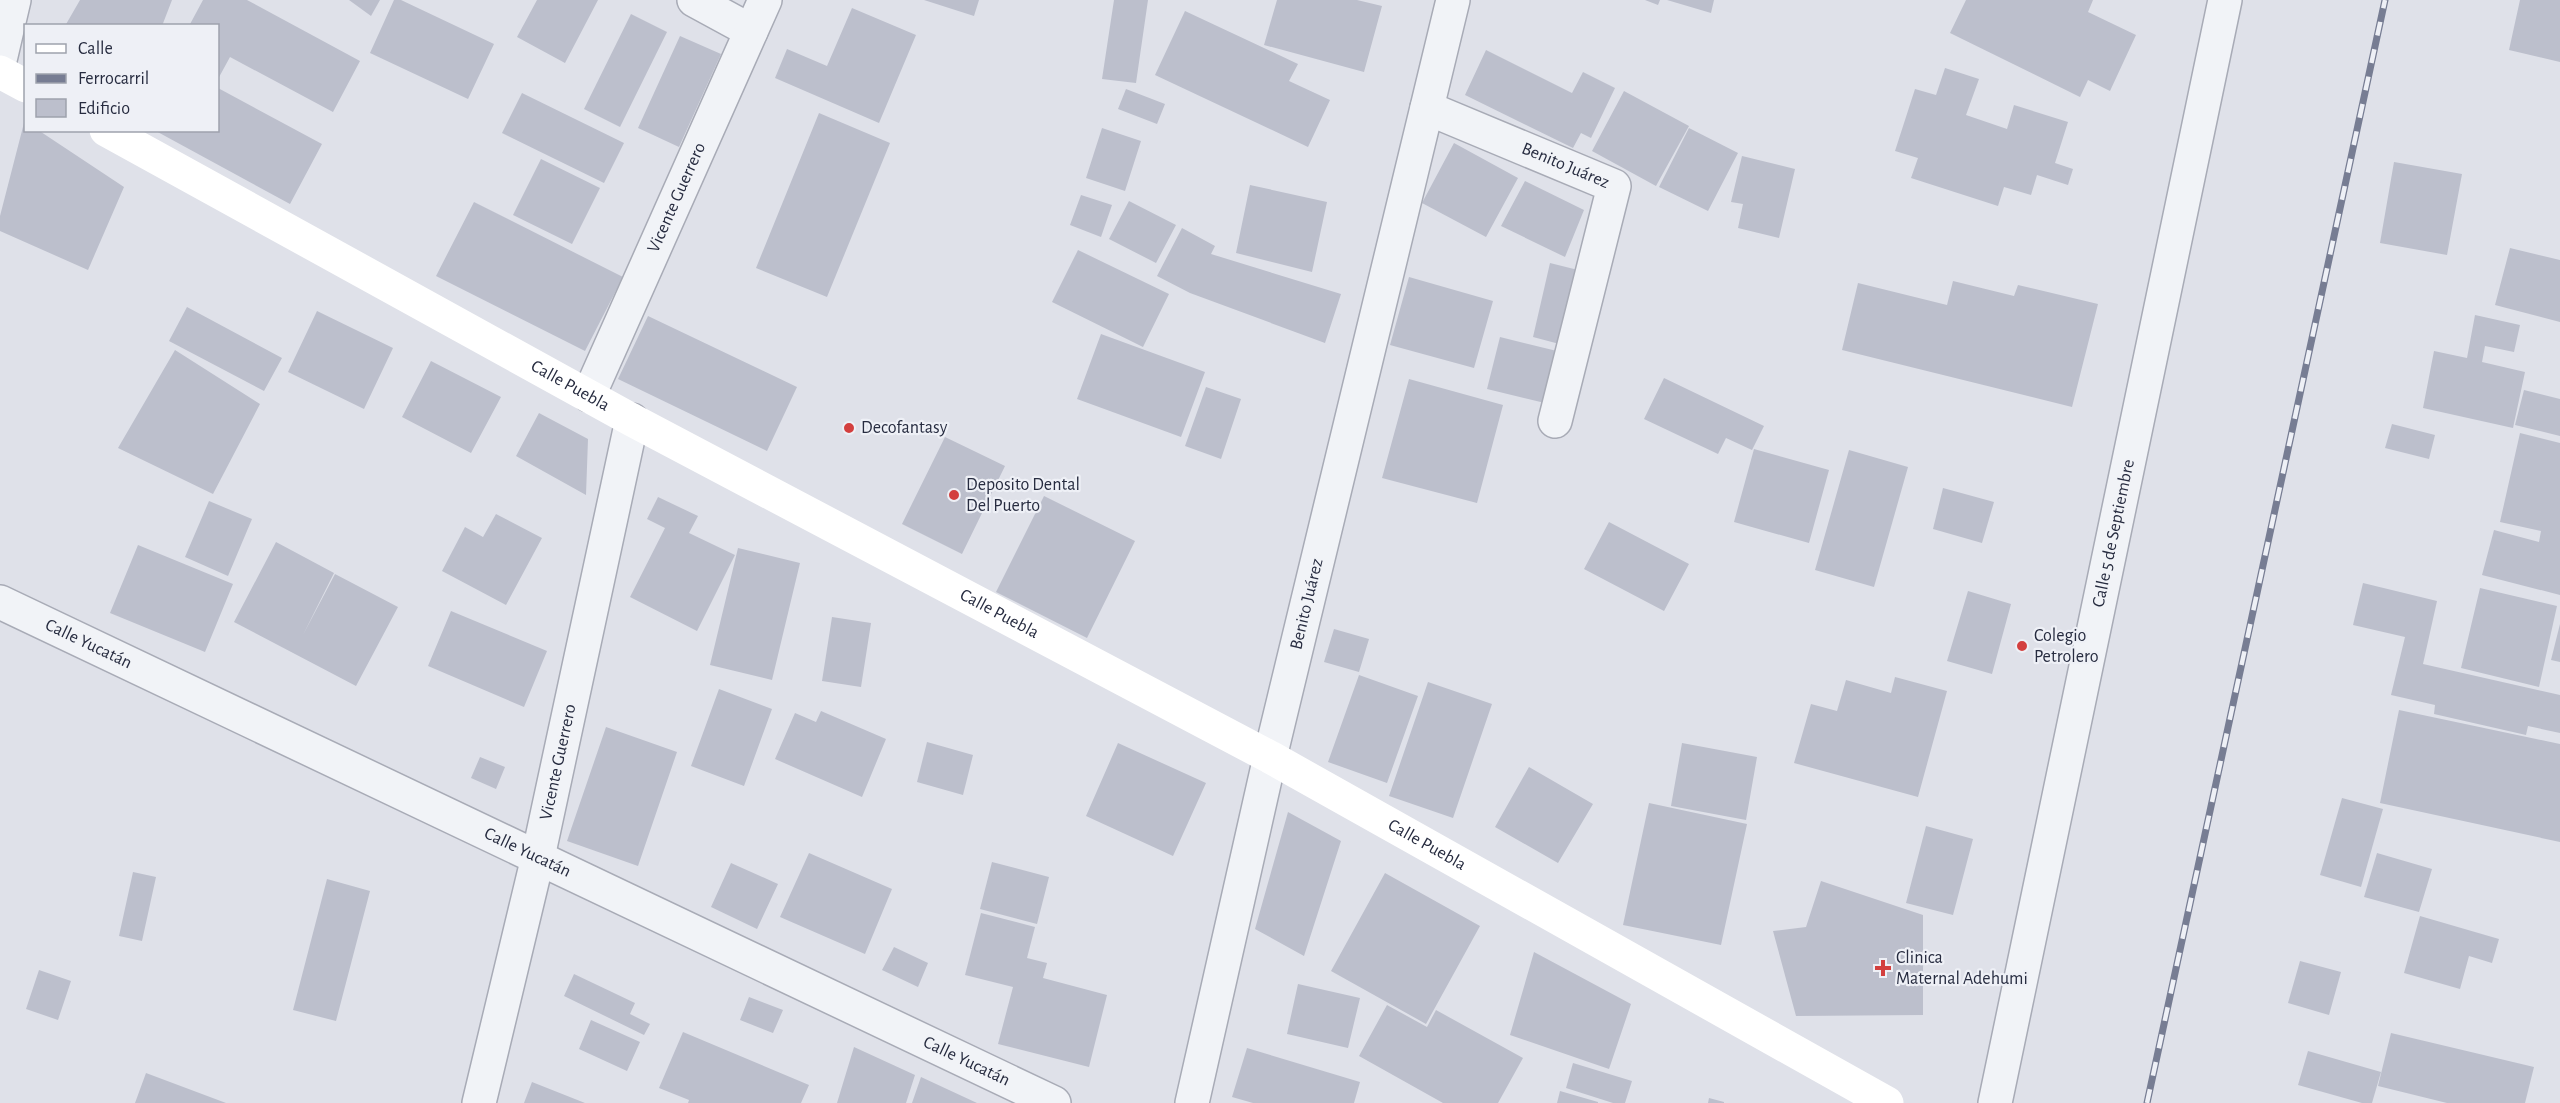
<svg xmlns="http://www.w3.org/2000/svg" width="2560" height="1103" font-family="'Alegreya Sans',sans-serif">
<style>
.building{fill:#bcbfcc}
.lines{fill:none;stroke-linecap:round;stroke-linejoin:round}
.street-casing{stroke:#a8abb6;stroke-width:36}
.street{stroke:#f1f3f7;stroke-width:33}
.secondary{stroke:#fff;stroke-width:33}
.rail-casing{stroke:#777d93;stroke-width:7}
.rail{stroke:#eef0f6;stroke-width:4.5;stroke-dasharray:14;stroke-linecap:butt}
.poi-dot{fill:#d33f3e;stroke:#eef0f6;stroke-width:2}
.labels{text-anchor:middle;dominant-baseline:central;stroke-width:4.5;stroke-linejoin:round;paint-order:stroke}
.street-label{font-size:18px;fill:#272c40;stroke:#eef0f6}
.poi-label{font-size:18px;fill:#272c40;stroke:#eef0f6;text-anchor:start}
</style>
<rect width="100%" height="100%" fill="#dfe1e9"/>
<path class="building" d="M80,0H172L162,26H65Z
M203,0H247L360,61L333,112L230,57L218,79V26H189Z
M349,0H380L371,16Z
M394,0H401L494,44L468,99L370,53Z
M537,0H598L565,63L517,37Z
M924,0H979L974,16Z
M1114,0H1148L1136,83L1102,79Z
M1277,0H1357L1382,6L1364,72L1264,45Z
M1645,0H1660L1658,5Z
M1667,0H1714L1711,13Z
M1966,0H2093L2088,12L2136,35L2110,91L2088,80L2080,97L1950,33Z
M2520,0H2560V62L2509,50Z
M852,8L916,35L879,123L775,78L787,49L827,66Z
M1185,11L1298,64L1289,81L1330,100L1308,147L1155,75Z
M631,14L667,32L620,127L584,109Z
M680,36L721,54L679,147L638,128Z
M1486,50L1572,93L1583,72L1615,88L1591,138L1581,133L1573,148L1465,95Z
M1945,68L1979,79L1966,115L2007,129L2014,105L2068,122L2055,163L2073,169L2068,185L2037,175L2031,195L2004,187L1998,206L1911,178L1918,158L1895,151L1915,89L1936,95Z
M218,88L322,144L290,204L154,130H218Z
M1126,89L1165,104L1157,124L1118,109Z
M1624,91L1689,126L1656,186L1592,151Z
M522,93L624,143L604,183L502,133Z
M819,113L890,143L827,297L756,268Z
M25,119L26,130H38L124,187L88,270L0,231V216Z
M1102,128L1141,141L1125,191L1086,178Z
M1689,128L1738,153L1708,211L1659,187Z
M1454,143L1518,178L1486,237L1422,203Z
M1742,156L1795,169L1779,238L1738,228L1743,204L1731,202Z
M541,159L600,188L572,244L513,215Z
M2394,162L2462,174L2447,255L2380,243Z
M1525,181L1584,210L1565,257L1501,226Z
M1250,185L1327,202L1312,272L1236,253Z
M1081,195L1112,205L1101,237L1070,225Z
M1129,201L1176,225L1156,263L1109,239Z
M474,202L623,277L585,351L436,276Z
M1182,228L1215,246L1211,254L1341,294L1325,343L1190,293L1157,276Z
M2510,248L2560,260V322L2495,305Z
M1078,250L1169,294L1143,347L1052,302Z
M1550,263L1586,272L1567,346L1533,337Z
M1409,277L1493,301L1474,368L1390,345Z
M1953,281L2014,296L2018,285L2098,304L2072,407L1842,350L1858,283L1947,305Z
M187,307L282,358L264,391L169,341Z
M317,311L393,348L364,409L288,372Z
M2475,315L2520,325L2514,352L2485,346L2482,362L2525,372L2513,428L2423,408L2434,351L2467,358Z
M648,316L797,387L767,451L618,379Z
M1101,334L1205,372L1181,437L1077,399Z
M1500,337L1561,352L1549,404L1487,389Z
M175,350L260,404L213,494L118,448Z
M431,361L501,397L471,453L402,417Z
M1664,378L1764,426L1752,450L1726,438L1718,454L1644,419Z
M1409,379L1503,405L1477,503L1382,478Z
M1206,387L1241,399L1221,459L1185,446Z
M2524,390L2560,399V436L2515,425Z
M539,413L588,439L586,495L516,456Z
M2392,424L2435,435L2429,459L2385,448Z
M2520,433L2560,443V595L2482,575L2494,530L2539,542L2541,531L2500,522Z
M945,437L1005,466L962,554L902,524Z
M1754,449L1829,470L1809,543L1734,522Z
M1849,450L1908,467L1874,587L1815,570Z
M1943,488L1994,502L1982,543L1933,529Z
M1044,496L1135,541L1087,638L996,592Z
M658,497L698,516L689,533L735,555L697,631L630,597L665,528L647,519Z
M209,501L252,519L228,576L185,557Z
M496,514L542,538L506,605L442,571L465,527L483,537Z
M1609,522L1689,564L1664,611L1584,569Z
M276,542L334,573L303,635L335,574L398,607L356,686L234,622Z
M138,545L233,584L205,652L110,613Z
M738,548L800,563L772,680L710,665Z
M2363,583L2437,601L2423,664L2560,695V733L2528,726L2526,735L2434,714L2435,705L2391,695L2405,637L2353,625Z
M2480,588L2557,606L2539,687L2461,668Z
M1968,591L2011,604L1992,674L1947,661Z
M451,611L547,651L524,707L428,666Z
M832,617L871,623L861,687L822,681Z
M2560,624V662L2551,660Z
M1334,629L1369,639L1359,672L1324,662Z
M1359,675L1418,696L1387,783L1328,762Z
M1895,677L1947,691L1918,797L1794,763L1811,704L1837,711L1846,680L1891,693Z
M1428,682L1492,704L1453,818L1389,796Z
M719,689L772,709L744,786L691,766Z
M2399,710L2560,744V842L2380,803Z
M821,711L886,739L862,797L775,759L795,713L816,722Z
M606,727L677,752L638,866L567,841Z
M927,742L973,755L963,795L917,782Z
M1118,743L1206,783L1173,856L1086,816Z
M1682,743L1757,757L1746,820L1671,806Z
M480,757L505,767L496,789L471,778Z
M1529,767L1593,804L1558,863L1495,827Z
M2342,798L2383,809L2361,887L2320,875Z
M1649,803L1747,824L1721,945L1623,925Z
M1288,812L1341,841L1304,956L1255,929Z
M1926,826L1973,839L1953,915L1906,903Z
M809,853L892,889L865,954L780,917Z
M2377,853L2432,869L2419,912L2364,897Z
M992,862L1049,877L1037,924L980,909Z
M731,863L778,884L757,929L711,907Z
M133,872L156,877L142,941L119,936Z
M1385,873L1480,926L1426,1024L1331,971Z
M327,879L370,891L336,1021L293,1010Z
M1821,881L1923,915V1015L1796,1016L1773,931L1806,927Z
M981,913L1035,927L1027,958L1047,963L1043,978L1107,995L1089,1067L998,1044L1013,987L965,975Z
M2420,916L2499,939L2492,963L2469,956L2460,989L2404,973Z
M894,947L928,963L918,987L882,970Z
M1534,952L1631,1004L1609,1069L1510,1035Z
M2300,961L2341,972L2329,1015L2288,1003Z
M39,970L71,981L58,1020L26,1009Z
M574,974L635,1003L630,1014L650,1024L644,1035L564,996Z
M1298,984L1360,998L1348,1048L1287,1034Z
M749,997L783,1010L773,1033L740,1020Z
M1387,1005L1427,1027L1436,1010L1523,1058L1498,1103H1443L1359,1056Z
M591,1020L640,1042L627,1071L579,1049Z
M683,1032L809,1085L801,1103H688L689,1100L659,1088Z
M2391,1033L2534,1067L2525,1103H2447L2378,1086Z
M854,1047L915,1075L906,1103H837Z
M1247,1048L1360,1082L1354,1103H1253L1232,1097Z
M2308,1051L2381,1072L2372,1103H2362L2298,1085Z
M1573,1063L1632,1081L1625,1103H1613L1566,1088Z
M146,1073L226,1103H135Z
M921,1077L977,1103H912Z
M532,1082L585,1103H524Z
M1560,1091L1598,1102V1103H1557Z
M1709,1098L1724,1102V1103H1708Z"/>
<g class="lines">
<defs>
<g id="street">
<path d="M694,0L751,31"/>
<path d="M0,60L14,0"/>
<path id="s1" d="M1427,108L1614,186L1555,421"/>
<path id="s2" d="M589,395L765,0"/>
<path id="s3" d="M0,602L1054,1103"/>
<path id="s4" d="M479,1103L538,857L632,420"/>
<path id="s5" d="M1192,1103L1270,757L1453,0"/>
<path id="s6" d="M1995,1103L2225,0"/>
</g>
</defs>
<use href="#street" class="street-casing"/>
<use href="#street" class="street"/>
<g class="secondary">
<path d="M0,72L26,86"/>
<path id="s7" d="M106,130L632,420L1270,757L1887,1103"/>
</g>
<defs>
<path id="rail" d="M2147,1103L2385,0"/>
</defs>
<use href="#rail" class="rail-casing"/>
<use href="#rail" class="rail"/>
</g>
<g class="poi-dot">
<circle cx="849" cy="428" r="6"/>
<circle cx="954" cy="495" r="6"/>
<circle cx="2022" cy="646" r="6"/>
<path d="M1880 959h6v6h6v6h-6v6h-6v-6h-6v-6h6z"/>
</g>
<g class="labels">
<g class="street-label">
<text stroke="none"><textPath href="#s1" startOffset="150">Benito Juárez</textPath></text>
<text stroke="none"><textPath href="#s2" startOffset="216">Vicente Guerrero</textPath></text>
<text stroke="none"><textPath href="#s7" startOffset="530">Calle Puebla</textPath></text>
<text stroke="none"><textPath href="#s6" startOffset="582">Calle 5 de Septiembre</textPath></text>
<text stroke="none"><textPath href="#s5" startOffset="512">Benito Juárez</textPath></text>
<text stroke="none"><textPath href="#s7" startOffset="1016">Calle Puebla</textPath></text>
<text stroke="none"><textPath href="#s3" startOffset="98">Calle Yucatán</textPath></text>
<text stroke="none"><textPath href="#s4" startOffset="350">Vicente Guerrero</textPath></text>
<text stroke="none"><textPath href="#s7" startOffset="1502">Calle Puebla</textPath></text>
<text stroke="none"><textPath href="#s3" startOffset="584">Calle Yucatán</textPath></text>
<text stroke="none"><textPath href="#s3" startOffset="1070">Calle Yucatán</textPath></text>
</g>
<g class="poi-label">
<text x="861" y="428">Decofantasy</text>
<text x="966" y="485">Deposito Dental<tspan x="966" dy="21">Del Puerto</tspan></text>
<text x="2034" y="636">Colegio<tspan x="2034" dy="21">Petrolero</tspan></text>
<text x="1896" y="958">Clinica<tspan x="1896" dy="21">Maternal Adehumi</tspan></text>
</g>
</g>
<rect x="24" y="24" width="195" height="108" fill="#eef0f6" stroke="#9ea2ad" stroke-width="1.5"/>
<rect x="36" y="44" width="30" height="9" fill="#ffffff" stroke="#9ea2ad" stroke-width="1.5"/>
<text x="78" y="54" font-size="18" fill="#272c40">Calle</text>
<rect x="36" y="74" width="30" height="9" fill="#777d93" stroke="#9ea2ad" stroke-width="1.5"/>
<text x="78" y="84" font-size="18" fill="#272c40">Ferrocarril</text>
<rect x="36" y="99" width="30" height="18" fill="#bcbfcc" stroke="#9ea2ad" stroke-width="1.5"/>
<text x="78" y="114" font-size="18" fill="#272c40">Edificio</text>
</svg>
